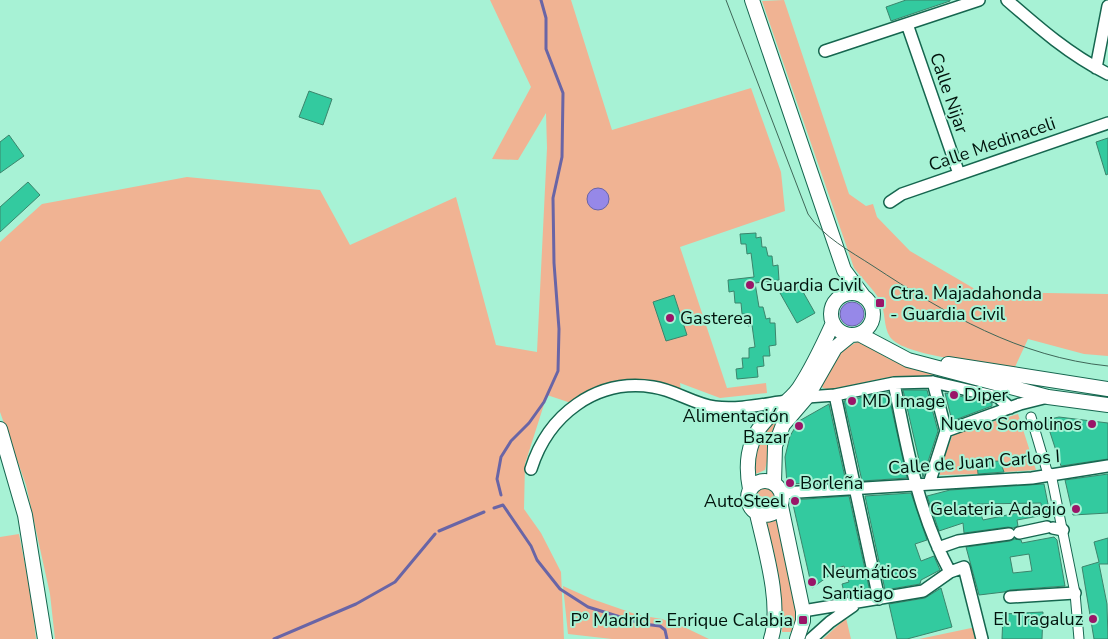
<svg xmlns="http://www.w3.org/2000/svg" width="1108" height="639" font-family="'Nunito Sans',sans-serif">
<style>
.green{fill:#f0b393}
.water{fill:#9688e8;stroke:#6965a6}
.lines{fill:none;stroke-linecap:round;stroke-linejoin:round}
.stream{stroke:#6965a6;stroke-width:3}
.building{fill:#33ca9f;stroke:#3b856c;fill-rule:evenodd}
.pedestrian-casing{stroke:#16664f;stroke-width:11}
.minor-casing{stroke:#16664f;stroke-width:14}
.tertiary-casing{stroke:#16664f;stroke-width:16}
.pedestrian{stroke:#fff;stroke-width:9}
.minor{stroke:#fff;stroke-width:11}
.tertiary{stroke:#fff;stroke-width:14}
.tram{stroke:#3f6758;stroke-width:1}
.poi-dot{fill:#9a1568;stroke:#a7f2d5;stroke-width:2}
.labels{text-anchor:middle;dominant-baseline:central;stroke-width:4;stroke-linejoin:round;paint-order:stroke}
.street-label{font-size:18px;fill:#00130c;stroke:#a7f2d5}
.poi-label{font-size:18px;fill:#00130c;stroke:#a7f2d5;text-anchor:start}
</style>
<rect width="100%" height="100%" fill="#a7f2d5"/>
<path class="green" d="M490,0H571L612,130L751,88L781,172L785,211L680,247L727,388L766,383L767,393L720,398L680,383L681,390L659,384L571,403L547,395L525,464L524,509L541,533L561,572L564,639H55L50,594L26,485L0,412V242L42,204L187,177L320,190L350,245L456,197L496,345L537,352L547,148L546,113L518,160L492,159L531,87Z
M784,0L849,194L866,206L873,204L877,217L910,251L980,292L1108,294V356L1084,354L1028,339L1015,367C989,363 904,357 890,337C883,326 886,312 880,301C874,289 862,279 854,268L762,1Z
M859,341L889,359L936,375L884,378L830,390L823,388L821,385C833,363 836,352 859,341Z
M792,404L773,436L765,470L753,475C758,435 762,430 792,404Z
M1018,414L1036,470L1004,472L1000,461L978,462V474L940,475L939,471L953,434Z
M756 497a9 9 0 1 1 18 0a9 9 0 1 1-18 0Z
M778,518L798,622L794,632H782L780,592L764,523Z
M19,534L31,595L36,639H0V537Z
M563,586L592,599L638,615L662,619L684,627L709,639H612L568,634Z
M846,618L851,639H823Z
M976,627L979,639H919Z"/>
<path class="water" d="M587 199a11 11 0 1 1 22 0a11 11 0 1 1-22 0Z
M840 314a12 12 0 1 1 24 0a12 12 0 1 1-24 0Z"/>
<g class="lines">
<path class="stream" d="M501,495L497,479L501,457L511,441L529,423L544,402L558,371L559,329L554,263L553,198L562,157L563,93L546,49V18L541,0
M494,508L503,505L531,546L537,560L560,589L588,607L643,624L660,626L665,630L667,639
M439,531L484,512
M274,639L356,604L395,582L435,534"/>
</g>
<path class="building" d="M906,0H950V1L891,21L886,7Z
M309,91L332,99L323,125L299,117Z
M9,135L24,156L0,173V142Z
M1108,138V174L1106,175L1096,142Z
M28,182L40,195L0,232V207Z
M756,233V238L761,237L762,247H766L768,256H772L773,266L778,265L779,280L755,283L759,307H763L766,319L770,318V323H775L776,345L769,346L770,356H763L764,366L757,367L758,377L737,379L736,369L743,368L742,358H749V348L755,347L752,325L748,326L747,314H742L741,303H735L734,291L729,292L728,280L754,277L751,253L747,254L746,244H741L740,234Z
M798,283L815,313L797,323L780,293Z
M674,295L687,335L666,341L653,302Z
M903,390H927L938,431L923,477Z
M888,392L907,478L862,481L844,401Z
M945,393L992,403V406L952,421Z
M829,404L846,482L787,484L785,457L790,436L799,421Z
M1059,417L1108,423V459L1061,466L1046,420Z
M1000,461L1004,472L978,474L977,462Z
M1108,474V513L1073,515L1065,480Z
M1044,484L1050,514L1017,520L1018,526L1013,528L1008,527L964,533L963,523L939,531L927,496L950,490ZM1041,503V508L983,520L977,504Z
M911,493L927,540L915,544L921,561L934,556L940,570L921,580L920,584L885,590L865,496Z
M849,496L870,592L845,596L842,584L849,582L844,566L829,571L830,575L812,588L792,500Z
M1054,537L1057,540L1065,586L1010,590L1004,592L979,595L966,547L1010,541L1015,539L1021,540L1022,543ZM1029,554L1032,571L1013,573L1010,557Z
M1108,538V564H1099L1107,604L1108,639H1094L1082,567L1099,562L1094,542Z
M941,588L952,627L907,639H897L889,604L925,598Z
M1043,612L1042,639H1002L1003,614Z"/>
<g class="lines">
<defs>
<path id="pedestrian" d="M1031,417L1047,471L1051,474L1075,593L1079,639"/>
<path id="minor" d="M1007,0C1039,28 1070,55 1108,74
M907,24L959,174
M825,51L979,0
M1096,68L1108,6
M890,202L902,194L1108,123
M894,383C907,448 918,513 950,572
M835,395L879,599
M807,397L835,395L894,383L933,382L998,397L1010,408
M946,431L1020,404L1048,397
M531,469C548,415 596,378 653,387C675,390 693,404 715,407C738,410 764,404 787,401
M929,484L946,431L933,382
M782,493L1032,478L1108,466
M1053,528L1063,530
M1019,533L1047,527
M938,548L958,541L1009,534
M1010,597L1075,593
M803,611L923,591L950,572L964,567L982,639
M811,639L830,622L853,606"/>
<path id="tertiary" d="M752,0L844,270L864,297
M831 314a21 21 0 1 1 42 0a21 21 0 1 1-42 0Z
M859,334L908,360L1048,397L1108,405
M948,364L1108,389
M0,429L25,515L45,639
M748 498a17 17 0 1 1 34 0a17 17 0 1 1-34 0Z
M774,483L775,446L783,425L807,397L835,348L851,335
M750,489C745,464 748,439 766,420C776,409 790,401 799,388C813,367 823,345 833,323
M781,506L803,611V621L797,639
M757,514C765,549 782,605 771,639"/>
</defs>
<use href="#pedestrian" class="pedestrian-casing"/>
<use href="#minor" class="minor-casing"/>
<use href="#tertiary" class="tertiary-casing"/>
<use href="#pedestrian" class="pedestrian"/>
<use href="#minor" class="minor"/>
<use href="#tertiary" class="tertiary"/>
<path class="tram" d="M726,0L808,214C823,237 850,251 873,266C946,314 1019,357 1108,366"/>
</g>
<g class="poi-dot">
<circle cx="750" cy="285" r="5"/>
<rect x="875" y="298" width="10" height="10" rx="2.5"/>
<circle cx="670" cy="318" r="5"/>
<circle cx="954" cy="395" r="5"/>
<circle cx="852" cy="401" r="5"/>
<circle cx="1092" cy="424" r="5"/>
<circle cx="799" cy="426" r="5"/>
<circle cx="790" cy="483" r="5"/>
<circle cx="795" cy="501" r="5"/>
<circle cx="1076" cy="509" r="5"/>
<circle cx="812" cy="582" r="5"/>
<circle cx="1093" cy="619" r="5"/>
<rect x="798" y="615" width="10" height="10" rx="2.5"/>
</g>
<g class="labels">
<g class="street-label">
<text transform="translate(949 93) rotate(71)">Calle Nijar</text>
<text transform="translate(992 144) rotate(-19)">Calle Medinaceli</text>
<text transform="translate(974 462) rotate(-4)">Calle de Juan Carlos I</text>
</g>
<g class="poi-label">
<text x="760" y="285">Guardia Civil</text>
<text x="890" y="293">Ctra. Majadahonda<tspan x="890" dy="21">- Guardia Civil</tspan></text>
<text x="680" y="318">Gasterea</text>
<text x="964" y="395">Diper</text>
<text x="862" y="401">MD Image</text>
<text x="789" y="416" text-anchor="end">Alimentación<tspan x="789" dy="21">Bazar</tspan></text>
<text x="1082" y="424" text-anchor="end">Nuevo Somolinos</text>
<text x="800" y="483">Borleña</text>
<text x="785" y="501" text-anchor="end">AutoSteel</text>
<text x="1066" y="509" text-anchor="end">Gelateria Adagio</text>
<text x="822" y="572">Neumáticos<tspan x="822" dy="21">Santiago</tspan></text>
<text x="1083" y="619" text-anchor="end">El Tragaluz</text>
<text x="793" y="620" text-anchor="end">Pº Madrid - Enrique Calabia</text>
</g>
</g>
</svg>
